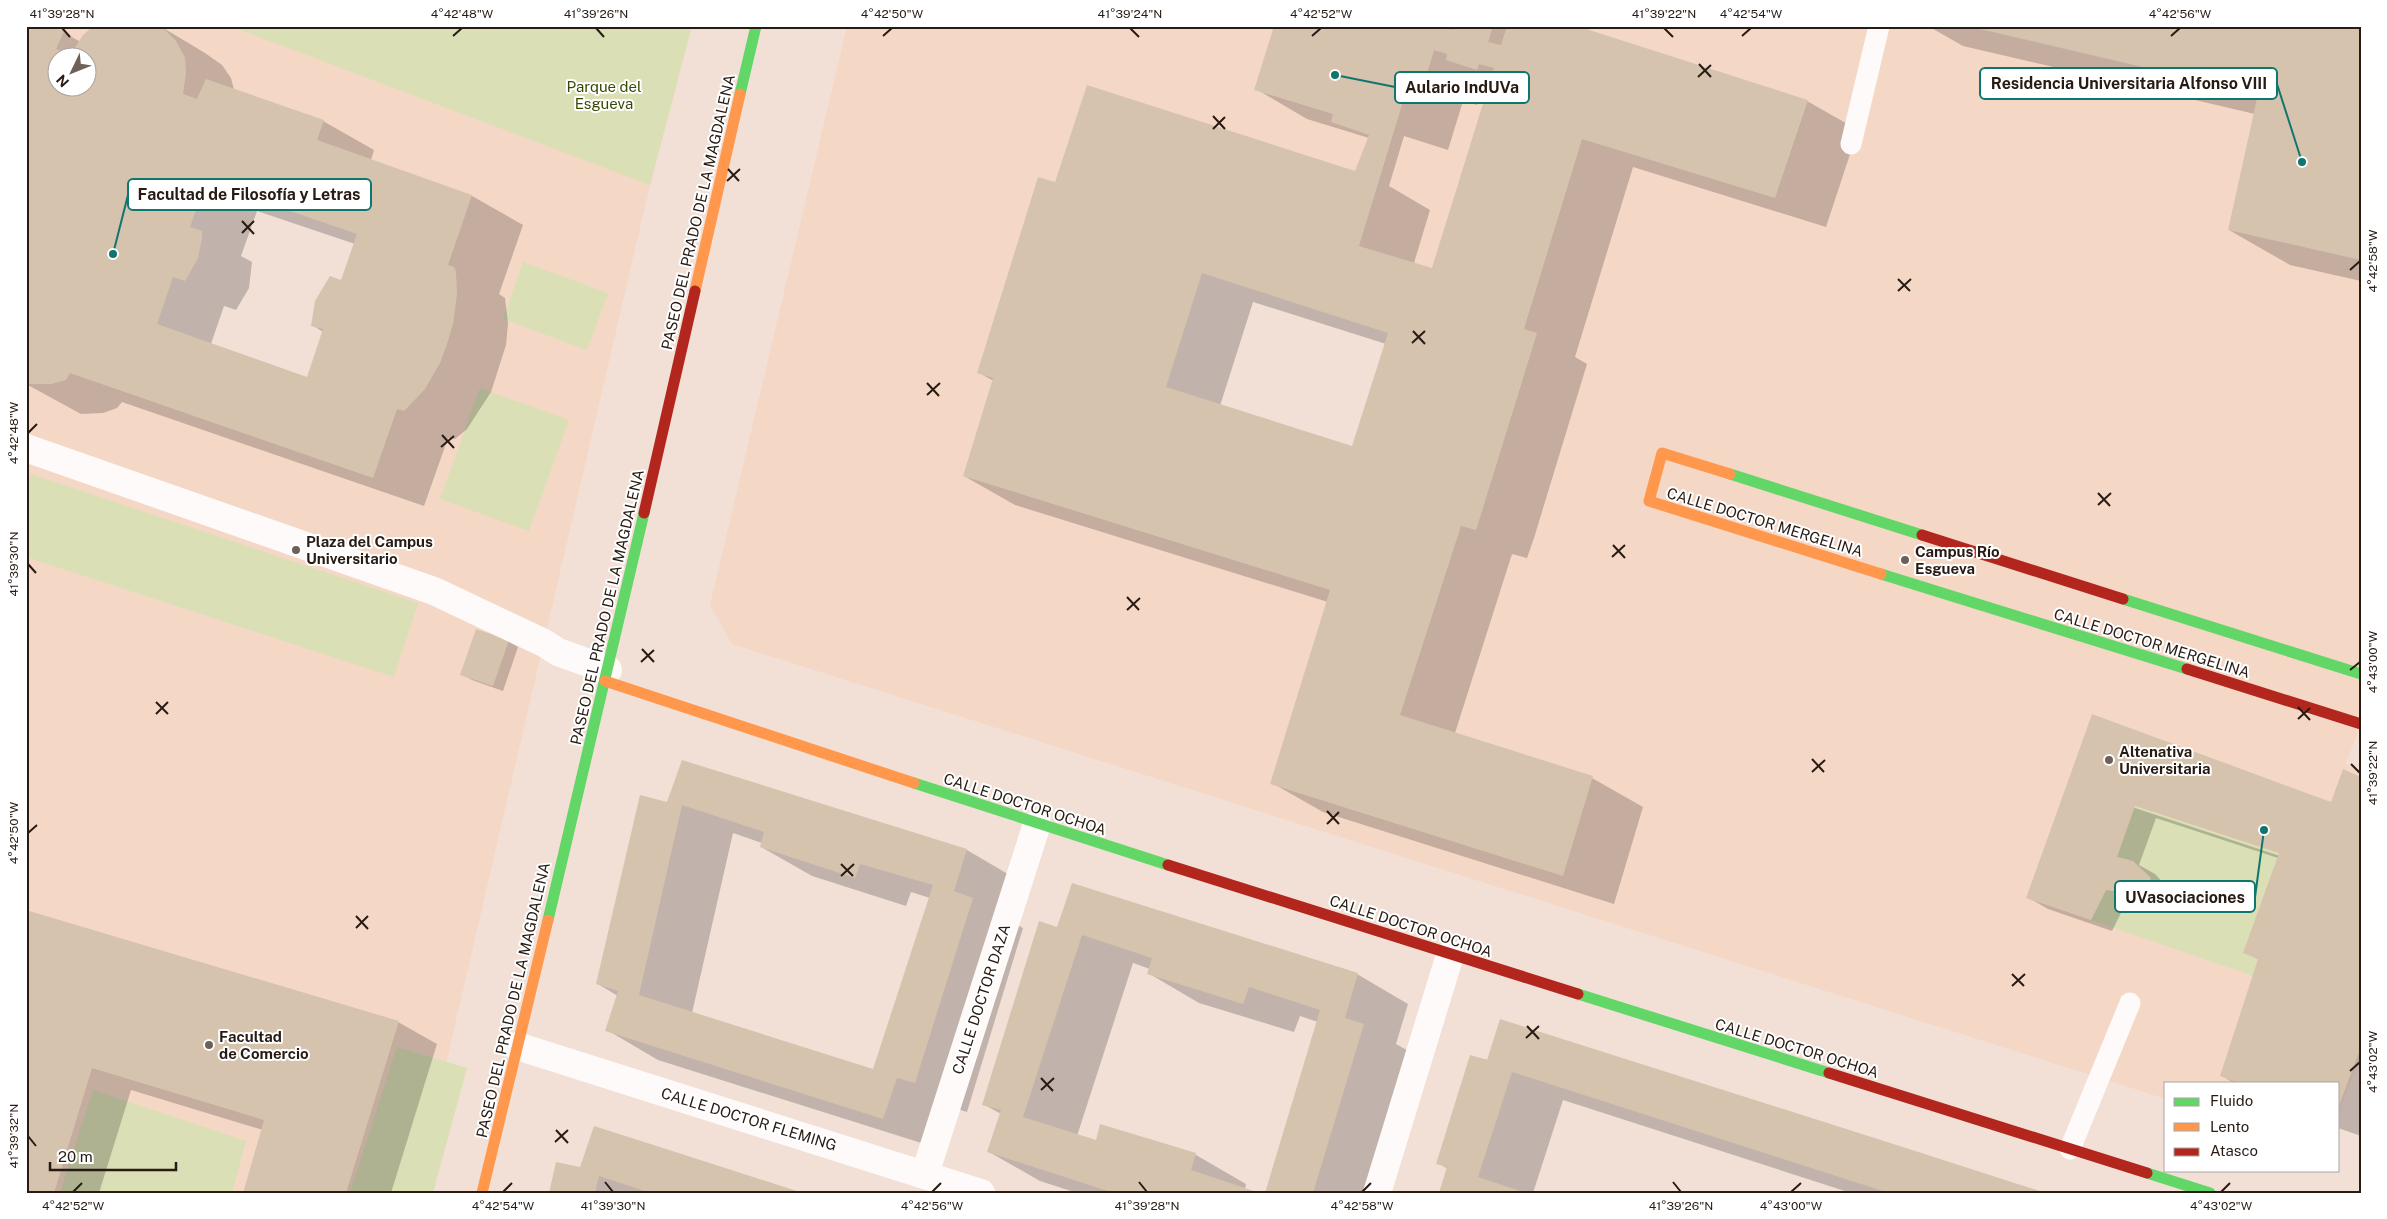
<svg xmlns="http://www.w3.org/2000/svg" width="2387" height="1219" font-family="'Public Sans',sans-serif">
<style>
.built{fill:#f5d7c6}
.green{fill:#dadfb5}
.shadow{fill:#0003;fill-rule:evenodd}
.building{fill:#d6c3ad;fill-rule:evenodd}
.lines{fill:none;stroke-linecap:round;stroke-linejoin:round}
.lane{stroke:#fdfaf9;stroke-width:21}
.street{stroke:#fdfaf9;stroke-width:28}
.fast{stroke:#63d668;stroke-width:11}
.slow{stroke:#ff974d;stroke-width:11}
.jam{stroke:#b3261e;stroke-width:11}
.ticks{fill:none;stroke:#271b14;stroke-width:2}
.poi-dot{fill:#6e6058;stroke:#fff;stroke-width:2}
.labels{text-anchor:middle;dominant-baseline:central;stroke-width:4;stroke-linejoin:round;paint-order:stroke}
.park-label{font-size:15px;fill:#374900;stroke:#fff}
.street-label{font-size:15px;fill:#271b14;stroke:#fff}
.poi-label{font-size:15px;font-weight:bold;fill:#271b14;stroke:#fff;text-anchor:start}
.leader{fill:none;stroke:#0f766e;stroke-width:2}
.callout-dot{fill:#0f766e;stroke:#fff;stroke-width:2}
.callout{fill:#fff;stroke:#0f766e;stroke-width:2}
.callout-label{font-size:16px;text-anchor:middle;font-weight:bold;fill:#271b14}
.neatline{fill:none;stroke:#271b14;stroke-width:2}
.ticks-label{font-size:12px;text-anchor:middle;fill:#271b14}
</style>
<rect width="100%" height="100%" fill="#f2e0d6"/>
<path class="built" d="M50,26H93L83,35L71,54L56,49L64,31Z
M161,26H692L650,185L416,1193H346L398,1021L26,910V384H51L66,380L70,373L373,478L397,409L404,411L416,400L430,381L440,363L455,315L457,293L456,272L454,267L448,265L472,195L317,140L323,120L206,79L197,99L183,94L186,73L185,58L176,41Z
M847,26H1274L1254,90L1333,114L1397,121L1412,72L1426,77L1434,50L1447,54L1446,60L1477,70L1479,64L1494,68L1432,268L1359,246L1379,179L1087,85L1055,182L1038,177L977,373L993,378L963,476L1330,590L1271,784L1563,875L1592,776L1400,715L1582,139L1775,198L1808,100L1577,26H1964L2258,94L2228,230L2361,260V724L2346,764L2361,770V777L2343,769L2331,802L2092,714L2026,897L2091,920L2106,890L2142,895L2150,878L2133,861L2117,857L2135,806L2279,853L2244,952L2258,959L2221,1076L2238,1083H2166V1099L732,644L710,605Z
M1493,26H1507L1501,45L1488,42Z
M2361,1047V1054L2338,1115V1109Z
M92,1068L264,1120L243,1193H54Z"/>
<path class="green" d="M230,26H692L650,185Z
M523,262L608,293L587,350L503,319Z
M480,388L569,420L529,531L440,499Z
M31,474L418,603L394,677L26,557V491Z
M2135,806L2279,853L2244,952L2258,959L2253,976L2091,920L2106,890L2142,895L2150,878L2133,861L2117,857Z
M397,1047L467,1068L433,1193H350Z
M93,1090L246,1141L232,1193H60Z"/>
<path class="shadow" d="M26,26L63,32L79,41L160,26L205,53L222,65L231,78L234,90L323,121L374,150L371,160L472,196L523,225L499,294L505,298L508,323L506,345L491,392L467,429L455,439L448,438L424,506L122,402L117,408L103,413L81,414L26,384ZM58,58H88V88H58ZM257,211L355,244L342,281L330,277L316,301L312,325L323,332L308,378L211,344L224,306L236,310L249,288L252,262L241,256Z
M1276,26H1571L1807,101L1858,130L1826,227L1633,167L1575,357L1587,364L1534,538L1527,558L1512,554L1455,733L1592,778L1643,807L1614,904L1323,812L1272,783L1328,602L1015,505L964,476L994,381L979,373L1056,184L1356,173L1369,138L1307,119L1256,89ZM1485,81L1490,84L1432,269L1414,263L1430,210L1389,186L1404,136L1448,150L1463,101L1477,105ZM1253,302L1386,344L1353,448L1220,406Z
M1928,26H2361V281L2290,265L2229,230L2255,114L1963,46Z
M508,641L518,647L503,691L472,680L462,674Z
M2093,716L2330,803L2361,778V1136L2338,1128V1083H2234L2222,1076L2259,960L2245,952L2278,858L2156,818L2139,865L2155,874L2171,891L2163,906L2127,901L2112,931L2048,909L2027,897ZM2129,803L2280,853V856L2129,806Z
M683,761L967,850L1018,880L1005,918L1023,928L967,1112L948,1106L934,1147L658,1060L607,1030L618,996L598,984ZM733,833L762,843L761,847L812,876L906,906L911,892L930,898L874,1070L692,1013Z
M26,912L398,1022L437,1044L391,1193H244L263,1130L131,1090L99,1193H26Z
M1058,929L1357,974L1408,1004L1396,1044L1414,1054L1373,1193H1266L1318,1022L1300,1016L1294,1032L1199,1003L1148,973L1150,969L1133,963L1077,1136L1096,1142L1101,1125L1196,1155L1246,1184L1245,1189L1257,1193H1077L1040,1181L989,1152L1001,1114L983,1104Z
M1471,1056L2043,1193H1851L1563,1100L1533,1193H1440L1448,1169L1438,1163Z
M581,1169L799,1193H550Z"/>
<path class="building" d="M26,26H50L64,31L56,49L71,54L83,35L93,26H161L176,41L185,58L186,73L183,94L197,99L206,79L324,120L317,140L472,195L448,265L454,267L456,272L457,293L453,324L447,344L440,363L425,389L404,411L397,409L373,478L70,373L66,380L51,384H26ZM58,58H88V88H58ZM206,182L357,234L341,280L330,276L315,301L311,326L323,329L307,377L157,324L173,277L185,281L198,258L202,238V231L190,227Z
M1274,26H1441L1453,30L1454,26H1493L1488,42L1501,45L1507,26H1577L1808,100L1775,198L1582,139L1524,329L1537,333L1483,508L1476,530L1461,526L1400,715L1593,776L1563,876L1270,784L1330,590L963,476L993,378L977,373L1038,177L1055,182L1087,85L1355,171L1369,135L1331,122L1333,114L1254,90ZM1434,50L1447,54L1446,60L1477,70L1479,64L1494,68L1432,268L1359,246L1412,72L1426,77ZM1202,273L1388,333L1352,446L1166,387Z
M1968,26H2361V260L2228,230L2258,94Z
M476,629L509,640L493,686L460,675Z
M2092,714L2331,802L2343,769L2361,777V1047L2338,1108V1083H2238L2220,1076L2258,959L2243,953L2279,853L2135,806L2117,857L2133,861L2151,878L2142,895L2106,890L2091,920L2026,898Z
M682,760L967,849L954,891L973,898L915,1083L897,1078L883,1119L605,1031L618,991L596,984L640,795L667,802ZM682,805L764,832L760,847L855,878L860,864L933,885L873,1069L639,995Z
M1072,883L1358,973L1345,1018L1364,1024L1313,1193H1265L1320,1010L1249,987L1243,1004L1147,974L1152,958L1082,935L1023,1117L1096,1140L1100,1124L1196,1153L1191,1170L1260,1193H1114L987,1152L1001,1110L982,1105L1039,921L1057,927Z
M26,910L399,1021L346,1193H243L264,1120L92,1068L54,1193H26Z
M1500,1019L1909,1149L2046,1193H1889L1512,1072L1478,1177L1526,1193H1439L1447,1167L1436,1164L1470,1055L1487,1060Z
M594,1126L638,1140L803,1193H651L599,1176L595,1193H549L556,1162L580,1167Z"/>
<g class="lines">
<path class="lane" d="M1851,144L1879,26
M2070,1149L2130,1003"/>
<path class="street" d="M26,448L434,591L544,643L558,652L608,670
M517,1046L981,1193
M925,1174L1037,824
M1377,1193L1450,955"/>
<path class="fast" d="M740,94L756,26
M1730,474L1922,535
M1881,574L2187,669
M2123,599L2361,674
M914,783L1168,865
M548,920L644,513
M1578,994L1829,1073
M2147,1173L2210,1193"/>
<path class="slow" d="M695,291L740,94
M1730,474L1662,453L1649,501L1881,574
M605,681L914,783
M482,1193L548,920"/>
<path class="jam" d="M644,513L695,291
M1922,535L2123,599
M2187,669L2361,724
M1168,865L1578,994
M1829,1073L2147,1173"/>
</g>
<path class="ticks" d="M62,28L70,37M596,28L604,37M1130,28L1139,37M1664,28L1673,37M453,36L462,28M883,36L892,28M1312,36L1321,28M1742,36L1751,28M2171,36L2180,28M1699,64L1711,77M1698,77L1711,65M1213,116L1225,129M1213,129L1225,117M728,169L739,181M727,181L740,169M242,221L254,234M242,233L254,221M2350,270L2360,261M1898,279L1910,291M1898,291L1911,279M1413,331L1425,344M1412,343L1425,331M927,383L939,396M927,395L940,383M28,433L37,424M442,435L454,448M441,447L454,436M2098,493L2110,506M2098,505L2111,493M1613,545L1625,558M1612,557L1625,545M28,564L36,573M1127,597L1139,610M1127,610L1140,598M642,649L654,662M641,662L654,650M2350,670L2360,662M156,702L168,714M2298,707L2310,720M156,714L168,702M2298,719L2310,708M1812,759L1824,772M2351,764L2360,773M1812,772L1825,760M1327,811L1339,824M1327,824L1339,812M28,833L37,825M841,864L853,876M841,876L854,864M356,916L368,929M356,928L368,916M2012,974L2024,986M2012,986L2025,974M1527,1026L1539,1039M1526,1038L1539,1026M2350,1071L2360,1062M1041,1078L1053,1091M1041,1090L1054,1078M556,1130L568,1143M28,1136L36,1146M555,1142L568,1130M605,1182L613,1192M1139,1182L1147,1192M1673,1182L1681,1192M73,1192L82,1183M503,1192L512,1183M932,1192L941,1183M1362,1192L1371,1183M1791,1192L1801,1183M2221,1192L2230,1183"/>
<g class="poi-dot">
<circle cx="296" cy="550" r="5"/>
<circle cx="1905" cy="560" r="5"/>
<circle cx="2109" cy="760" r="5"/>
<circle cx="209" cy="1045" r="5"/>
</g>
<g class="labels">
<g class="park-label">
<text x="604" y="86">Parque del<tspan x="604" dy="17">Esgueva</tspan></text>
</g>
<g class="street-label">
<text transform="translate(698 212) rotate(-77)">PASEO DEL PRADO DE LA MAGDALENA</text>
<text transform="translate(1765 522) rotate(17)">CALLE DOCTOR MERGELINA</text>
<text transform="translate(607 607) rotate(-77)">PASEO DEL PRADO DE LA MAGDALENA</text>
<text transform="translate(2152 643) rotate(17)">CALLE DOCTOR MERGELINA</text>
<text transform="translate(1025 804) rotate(18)">CALLE DOCTOR OCHOA</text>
<text transform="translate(1411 926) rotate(18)">CALLE DOCTOR OCHOA</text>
<text transform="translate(981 999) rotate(-72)">CALLE DOCTOR DAZA</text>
<text transform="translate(513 1000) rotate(-77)">PASEO DEL PRADO DE LA MAGDALENA</text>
<text transform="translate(1797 1048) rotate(17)">CALLE DOCTOR OCHOA</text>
<text transform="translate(749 1119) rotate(17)">CALLE DOCTOR FLEMING</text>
</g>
<g class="poi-label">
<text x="306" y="541">Plaza del Campus<tspan x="306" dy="17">Universitario</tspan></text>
<text x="1915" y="551">Campus Río<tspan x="1915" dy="17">Esgueva</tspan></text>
<text x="2119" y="751">Altenativa<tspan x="2119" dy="17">Universitaria</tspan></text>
<text x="219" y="1036">Facultad<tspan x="219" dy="17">de Comercio</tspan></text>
</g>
</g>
<path class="leader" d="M2302 162L2277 84M1335 75L1395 87M113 254L128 195M2264 830L2255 897"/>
<g class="callout-dot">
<circle cx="2302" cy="162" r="5"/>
<circle cx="1335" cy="75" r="5"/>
<circle cx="113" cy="254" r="5"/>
<circle cx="2264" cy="830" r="5"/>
</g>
<g class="callout">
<rect x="1980" y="68" width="297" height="31" rx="5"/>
<rect x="1395" y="72" width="134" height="31" rx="5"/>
<rect x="128" y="179" width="243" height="31" rx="5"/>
<rect x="2115" y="881" width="140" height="31" rx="5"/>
</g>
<g class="callout-label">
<text x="2129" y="89">Residencia Universitaria Alfonso VIII</text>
<text x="1462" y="93">Aulario IndUVa</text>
<text x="249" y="200">Facultad de Filosofía y Letras</text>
<text x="2185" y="903">UVasociaciones</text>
</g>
<rect width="2387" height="1219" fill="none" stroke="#ffffff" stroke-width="55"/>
<rect x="2164" y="1082" width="175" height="90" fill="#ffffff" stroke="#a9a4a1"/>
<rect x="2174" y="1098" width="25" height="8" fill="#63d668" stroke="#a9a4a1"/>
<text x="2210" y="1106" font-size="15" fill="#271b14">Fluido</text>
<rect x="2174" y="1123" width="25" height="8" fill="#ff974d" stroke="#a9a4a1"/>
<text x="2210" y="1132" font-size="15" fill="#271b14">Lento</text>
<rect x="2174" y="1148" width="25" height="8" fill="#b3261e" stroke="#a9a4a1"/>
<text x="2210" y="1156" font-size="15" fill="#271b14">Atasco</text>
<g transform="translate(72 72) rotate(227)"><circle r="24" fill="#ffffff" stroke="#a9a4a1"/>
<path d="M0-4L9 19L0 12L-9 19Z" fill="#6e6058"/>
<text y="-8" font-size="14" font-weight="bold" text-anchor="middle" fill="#271b14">N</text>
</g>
<path d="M50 1162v8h126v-8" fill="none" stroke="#271b14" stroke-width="2.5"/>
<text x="58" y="1162" font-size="15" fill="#271b14" stroke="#ffffff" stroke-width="4" paint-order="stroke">20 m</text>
<rect x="28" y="28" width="2332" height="1164" class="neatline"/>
<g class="ticks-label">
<text x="62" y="18">41°39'28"N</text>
<text x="462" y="18">4°42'48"W</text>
<text x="596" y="18">41°39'26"N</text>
<text x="892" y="18">4°42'50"W</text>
<text x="1130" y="18">41°39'24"N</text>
<text x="1321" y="18">4°42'52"W</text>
<text x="1664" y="18">41°39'22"N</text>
<text x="1751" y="18">4°42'54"W</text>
<text x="2180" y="18">4°42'56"W</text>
<text transform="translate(2373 261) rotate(-90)" y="4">4°42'58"W</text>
<text transform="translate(14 433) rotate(-90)" y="4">4°42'48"W</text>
<text transform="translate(14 564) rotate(-90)" y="4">41°39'30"N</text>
<text transform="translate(2373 662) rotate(-90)" y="4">4°43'00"W</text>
<text transform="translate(2373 773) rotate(-90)" y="4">41°39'22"N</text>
<text transform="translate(14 833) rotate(-90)" y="4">4°42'50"W</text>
<text transform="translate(2373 1062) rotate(-90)" y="4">4°43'02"W</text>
<text transform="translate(14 1136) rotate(-90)" y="4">41°39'32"N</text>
<text x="73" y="1210">4°42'52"W</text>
<text x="503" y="1210">4°42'54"W</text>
<text x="613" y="1210">41°39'30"N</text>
<text x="932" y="1210">4°42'56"W</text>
<text x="1147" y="1210">41°39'28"N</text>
<text x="1362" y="1210">4°42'58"W</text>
<text x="1681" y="1210">41°39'26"N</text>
<text x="1791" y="1210">4°43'00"W</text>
<text x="2221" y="1210">4°43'02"W</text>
</g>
</svg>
